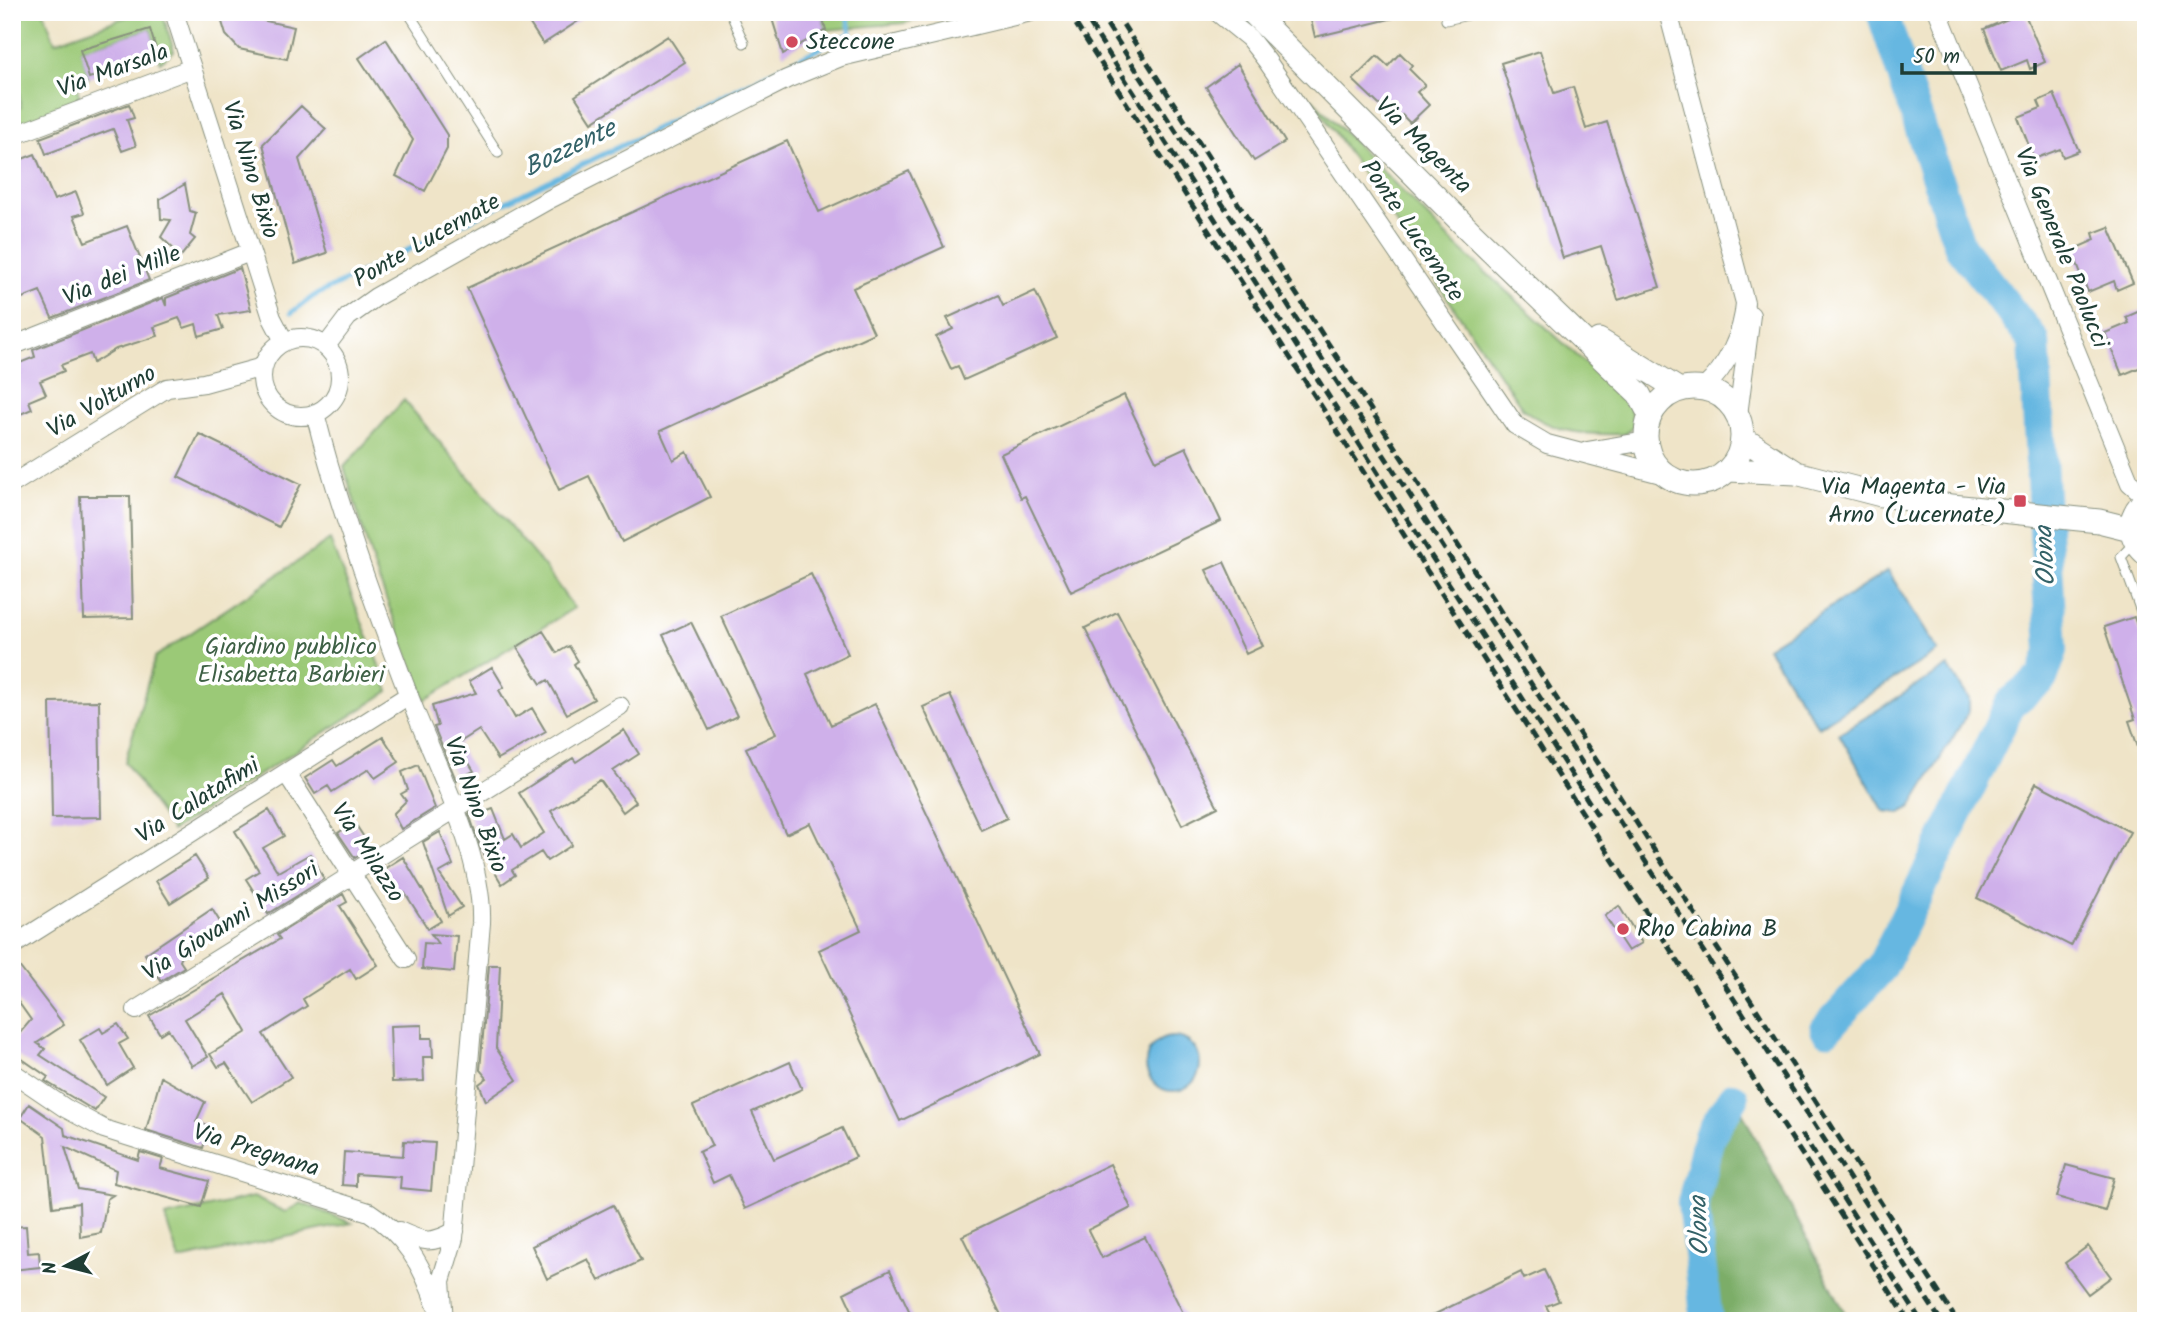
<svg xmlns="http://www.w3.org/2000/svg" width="2158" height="1333" font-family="Kalam,sans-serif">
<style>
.green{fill:#9bc977;stroke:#5d8356;stroke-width:2}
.forest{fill:#7cad68;stroke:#4e754e;stroke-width:2}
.water{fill:#66b7e1;stroke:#427a8a;stroke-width:2}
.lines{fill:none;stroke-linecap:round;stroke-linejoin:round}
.stream{stroke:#66b7e1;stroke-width:5}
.river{stroke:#66b7e1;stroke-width:32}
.building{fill:#cfb0ea}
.service-casing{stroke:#87907e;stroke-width:11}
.minor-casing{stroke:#87907e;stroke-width:20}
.tertiary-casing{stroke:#87907e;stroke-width:25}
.service{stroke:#fff;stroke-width:9}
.minor{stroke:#fff;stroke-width:18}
.tertiary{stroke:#fff;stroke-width:23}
.rail{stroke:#1f3d34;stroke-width:5;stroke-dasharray:10 5;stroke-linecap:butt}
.poi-dot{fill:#d1495b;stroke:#fff;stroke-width:2.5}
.labels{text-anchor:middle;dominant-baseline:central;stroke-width:7;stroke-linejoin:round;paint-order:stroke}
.poi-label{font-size:24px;fill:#1f3d34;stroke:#fff;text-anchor:start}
.street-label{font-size:24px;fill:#1f3d34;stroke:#fff}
.park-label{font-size:24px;fill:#3e6045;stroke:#fff}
.water-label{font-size:26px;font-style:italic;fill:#346268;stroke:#fff}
</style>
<rect width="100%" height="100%" fill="#fff"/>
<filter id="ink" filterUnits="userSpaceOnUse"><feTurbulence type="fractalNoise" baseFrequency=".0143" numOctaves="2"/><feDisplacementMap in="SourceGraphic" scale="14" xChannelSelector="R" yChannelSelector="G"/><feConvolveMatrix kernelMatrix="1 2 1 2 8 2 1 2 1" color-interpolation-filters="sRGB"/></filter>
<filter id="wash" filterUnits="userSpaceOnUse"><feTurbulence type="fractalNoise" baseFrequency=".00686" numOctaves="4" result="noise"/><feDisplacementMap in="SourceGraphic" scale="28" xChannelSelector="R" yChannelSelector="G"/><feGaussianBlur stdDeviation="1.57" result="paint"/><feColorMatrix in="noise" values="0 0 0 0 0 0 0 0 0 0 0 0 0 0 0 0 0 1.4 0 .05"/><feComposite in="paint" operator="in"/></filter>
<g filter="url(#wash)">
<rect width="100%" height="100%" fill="#efe4c8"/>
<path class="green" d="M22,12H44L55,42L140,12H162L174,51L160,62L150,29L81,50L89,78L75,81L81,101L12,129V108L21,107L16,74Z
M821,12H946L904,23L826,30Z
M1312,99L1447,237L1629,403L1634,426L1625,434C1586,435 1555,434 1523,409Z
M404,400L543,565L574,608L425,700L374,567L344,467Z
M330,540L389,691L172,831L125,762L155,657Z
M253,1197L285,1212L301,1203L352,1223L179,1260L165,1217Z"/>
<path class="forest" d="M1738,1104L1849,1321H1717L1701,1203L1720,1134Z"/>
<path class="water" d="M1888,571L1938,651L1818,727L1767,647Z
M1948,666L1969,699V711L1911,807L1900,813L1884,811L1839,734Z
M1146 1064a27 27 0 1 1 54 0a27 27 0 1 1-54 0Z"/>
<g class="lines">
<path class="stream" d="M291,313L314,296L851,33L846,12"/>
<path class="river" d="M1826,1029L1881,968L2011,703L2042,678L2052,650L2034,341L1960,247L1882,12
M1707,1321L1693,1203L1709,1136L1733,1098"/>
</g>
<g id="blocks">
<path class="building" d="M219,12H254L256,19L294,27L287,59L239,49L226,35Z
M535,12H592L543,44L526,18Z
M770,12H821L826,30L783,54Z
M1309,12H1393L1394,18L1315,37Z
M2005,12H2024L2045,62L2030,69L2027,60L2001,71L1984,29L2008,19Z
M150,29L158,56L89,78L80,50Z
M668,36L685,62L592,122L575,96Z
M386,39L447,135V149L425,191L396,176L413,140L359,58Z
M1540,51L1554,93L1573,87L1586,129L1607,122L1660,287L1618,300L1601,246L1563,258L1501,63Z
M1400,53L1412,65L1409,69L1425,85L1417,92L1429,105L1410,123L1402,115L1396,121L1353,80L1377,56L1388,66Z
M1238,64L1285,142L1254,161L1206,87Z
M2054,94L2079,151L2063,157L2060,149L2034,159L2018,117L2041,108L2038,101Z
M129,104L134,118L127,120L136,146L122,151L113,129L46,154L40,138Z
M301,106L326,129L299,159L327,253L295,264L263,144Z
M787,141L819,212L909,171L944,247L853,288L874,333L660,431L673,460L687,452L710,497L622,542L589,476L559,490L467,288Z
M35,154L54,200L76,192L84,213L74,216L85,242L127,226L149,280L52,318L40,291L12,302V163Z
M185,184L190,211L196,213L190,235L195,239L181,256L161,237L171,220L161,219L160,199Z
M2109,227L2133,283L2117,290L2114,281L2088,292L2072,250L2095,240L2093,233Z
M240,268L251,310L218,315L223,329L199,336L196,324L184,328L179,318L154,327L158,336L116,349L93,363L90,354L61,365L64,371L40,381L46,394L29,401L32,409L16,416L12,407V366L35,357L33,350L163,298L166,306V298Z
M1035,291L1057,338L964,380L958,366L951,369L936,337L953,329L947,318L998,295L1003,306Z
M2142,310L2146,318V365L2122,375L2105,333L2129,323L2126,317Z
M1124,395L1156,461L1186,447L1221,521L1071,592L1025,496L1021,498L1001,454Z
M199,434L301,484L279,527L178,477Z
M80,496H130L133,618L84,619Z
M1224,562L1263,646L1246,654L1206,570Z
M811,574L848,654L807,674L831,725L875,704L1040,1054L900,1121L819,950L861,930L810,823L786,834L746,748L776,734L721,616Z
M1117,612L1218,807L1182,825L1085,628Z
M2134,617L2146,652V761L2143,762L2129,721L2135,719L2104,627Z
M691,622L737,716L709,730L663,635Z
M543,631L557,653L569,646L578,661L574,664L594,699L567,714L548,680L541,684L517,647Z
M492,667L504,687L499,690L515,718L532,708L546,732L498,759L479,730L457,744L474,771L456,780L434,727L438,726L432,706L476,693L469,681Z
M950,695L1007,818L981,830L923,707Z
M99,701L101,817L52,818L50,702Z
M624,730L639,754L613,771L636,802L623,812L600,780L551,811L572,845L547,861L541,852L512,870L515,875L502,884L481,849L469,814L479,808L482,813L493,809L505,839L513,834L521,848L544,833L519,793L573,758L576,762Z
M383,737L399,762L375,778L369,769L332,792L328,786L315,794L305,778L333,760L337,766Z
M418,765L435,808L401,829L393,814L406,801L401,794L408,790L402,772Z
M2036,783L2130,832L2071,946L1977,898Z
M269,810L284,836L263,848L278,872L310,854L324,879L268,914L246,879L259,871L235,831Z
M354,822L371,848L355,858L338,833Z
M440,832L453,865L439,873L462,907L448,916L423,842Z
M195,856L209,878L170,903L156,881Z
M403,857L441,921L428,929L405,893L392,901L376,874Z
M343,894L347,902L340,906L378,965L356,979L350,969L303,999L307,1006L263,1034L291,1077L252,1102L226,1063L218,1067L210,1054L247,1032L225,994L185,1019L208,1057L192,1066L168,1029L160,1034L149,1016L280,939L277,935Z
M1619,906L1642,943L1628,951L1605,916Z
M212,909L225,930L182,956L180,961L184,967L161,981L145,954Z
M431,934L457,936L454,972L422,969L424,943L438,944Z
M12,957L64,1025L37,1043L45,1049L40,1055L104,1097L95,1111L45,1081L48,1077L12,1052V1042L31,1020L12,993Z
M489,965H500L496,1048L517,1080L486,1101L479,1084L487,1078L480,1070Z
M118,1024L128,1039L119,1044L133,1068L107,1085L80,1040L100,1028L103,1033Z
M422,1025V1038H432L433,1057H423L424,1081L392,1082L390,1026Z
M790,1062L802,1089L752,1112L774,1159L842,1128L856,1157L745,1209L729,1175L713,1183L699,1152L712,1146L693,1106Z
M161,1077L205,1102L196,1122L209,1126L203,1148L146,1130Z
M29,1104L64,1128L65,1135L138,1160L140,1152L163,1159L160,1168L209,1181L201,1207L114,1183L116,1170L65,1147L78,1189L113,1195L107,1199L101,1233L80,1237L79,1203L53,1207L45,1136L20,1118Z
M404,1141L435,1143L431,1191L400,1188L401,1177L356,1174V1186L342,1185L344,1152L403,1156Z
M1110,1164L1131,1208L1088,1230L1102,1258L1145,1237L1187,1321H1004L962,1236Z
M2066,1165L2114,1178L2105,1211L2057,1197Z
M613,1205L641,1261L599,1281L588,1259L547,1279L532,1246Z
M26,1226L28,1253L39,1252L40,1267L12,1270V1227Z
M2088,1246L2111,1277L2088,1294L2065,1263Z
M890,1270L914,1321H857L844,1293Z
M1544,1270L1559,1301L1546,1306L1552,1317L1543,1321H1421L1521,1272L1524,1279Z"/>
</g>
</g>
<g filter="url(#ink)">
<use href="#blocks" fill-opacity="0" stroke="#87907e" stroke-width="2"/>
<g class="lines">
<defs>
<path id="service" d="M408,12L498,153
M730,12L744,43
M1446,20L1481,12
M2135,542L2121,557L2146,625"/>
<path id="minor" d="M174,12L272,318L284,341
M1217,12L1249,38L1267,61L1515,425L1547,444L1665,475
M1668,12L1745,303C1743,334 1727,367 1704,388
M1938,12L2130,483L2146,497
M12,136L192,68
M262 377a39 39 0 1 1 78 0a39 39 0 1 1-78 0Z
M12,346L250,252
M326,346L348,317L376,297L550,199L787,79L841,57L1031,12
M315,413C339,509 374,604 409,696C434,762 484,855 481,923L454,1238L441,1281L444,1321
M1738,415L1751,315
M1587,451L1646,441
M12,484L167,388L204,383L263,367
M287,774L406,959
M351,874L620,706
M12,946L409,695
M136,1010L352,875
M12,1072L65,1108L104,1129L369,1212C404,1234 423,1266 436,1305
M399,1231C423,1242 431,1245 455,1231"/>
<path id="tertiary" d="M1252,12L1472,233L1639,394L1650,415
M1599,340L1678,389
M1646 436a48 48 0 1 1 96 0a48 48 0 1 1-96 0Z
M1742,438L1796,473
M1729,470L1796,473L1881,495L1952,506L2099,521L2131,529
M2146,499C2127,516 2127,537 2146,554"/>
</defs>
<use href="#service" class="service-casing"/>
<use href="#minor" class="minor-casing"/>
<use href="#tertiary" class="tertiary-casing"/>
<use href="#service" class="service"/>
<use href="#minor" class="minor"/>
<use href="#tertiary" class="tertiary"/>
<path class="rail" d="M1068,12L1909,1321
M1082,12L1600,819
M1099,12L1941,1321
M1115,12L1957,1321
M1802,1134L1921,1321"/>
</g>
</g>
<g class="poi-dot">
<circle cx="792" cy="42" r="7"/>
<rect x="2013" y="494" width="14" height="14" rx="3.5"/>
<circle cx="1623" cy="929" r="7"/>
</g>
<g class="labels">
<g class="poi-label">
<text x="806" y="42">Steccone</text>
<text x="2006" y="487" text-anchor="end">Via Magenta - Via<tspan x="2006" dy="28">Arno (Lucernate)</tspan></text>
<text x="1637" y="929">Rho Cabina B</text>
</g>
<g class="street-label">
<text transform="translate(113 71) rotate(-20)">Via Marsala</text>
<text transform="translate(1423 146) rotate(45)">Via Magenta</text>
<text transform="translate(250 170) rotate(73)">Via Nino Bixio</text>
<text transform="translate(1412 231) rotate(56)">Ponte Lucernate</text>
<text transform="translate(427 241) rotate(-30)">Ponte Lucernate</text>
<text transform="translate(2061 248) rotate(68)">Via Generale Paolucci</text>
<text transform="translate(122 276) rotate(-22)">Via dei Mille</text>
<text transform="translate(102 402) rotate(-30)">Via Volturno</text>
<text transform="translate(198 801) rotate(-32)">Via Calatafimi</text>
<text transform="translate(475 805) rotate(70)">Via Nino Bixio</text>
<text transform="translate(367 853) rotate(57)">Via Milazzo</text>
<text transform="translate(231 922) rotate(-32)">Via Giovanni Missori</text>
<text transform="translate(256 1151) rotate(17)">Via Pregnana</text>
</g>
<g class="park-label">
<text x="291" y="647">Giardino pubblico<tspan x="291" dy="28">Elisabetta Barbieri</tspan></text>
</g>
<g class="water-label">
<text transform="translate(570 149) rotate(-26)">Bozzente</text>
<text transform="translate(2046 556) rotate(-93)">Olona</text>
<text transform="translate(1700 1226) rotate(-92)">Olona</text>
</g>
</g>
<rect width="2158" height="1333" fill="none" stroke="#fff" stroke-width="42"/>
<g transform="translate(66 1266) rotate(263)" stroke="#ffffff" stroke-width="5" paint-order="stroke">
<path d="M0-5L12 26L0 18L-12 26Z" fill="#1f3d34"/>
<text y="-10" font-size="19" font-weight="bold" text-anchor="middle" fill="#1f3d34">N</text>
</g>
<path d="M1902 63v10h133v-10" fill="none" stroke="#1f3d34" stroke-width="3.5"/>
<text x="1913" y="63" font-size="21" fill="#1f3d34" stroke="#ffffff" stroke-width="5" paint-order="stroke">50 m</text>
</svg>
